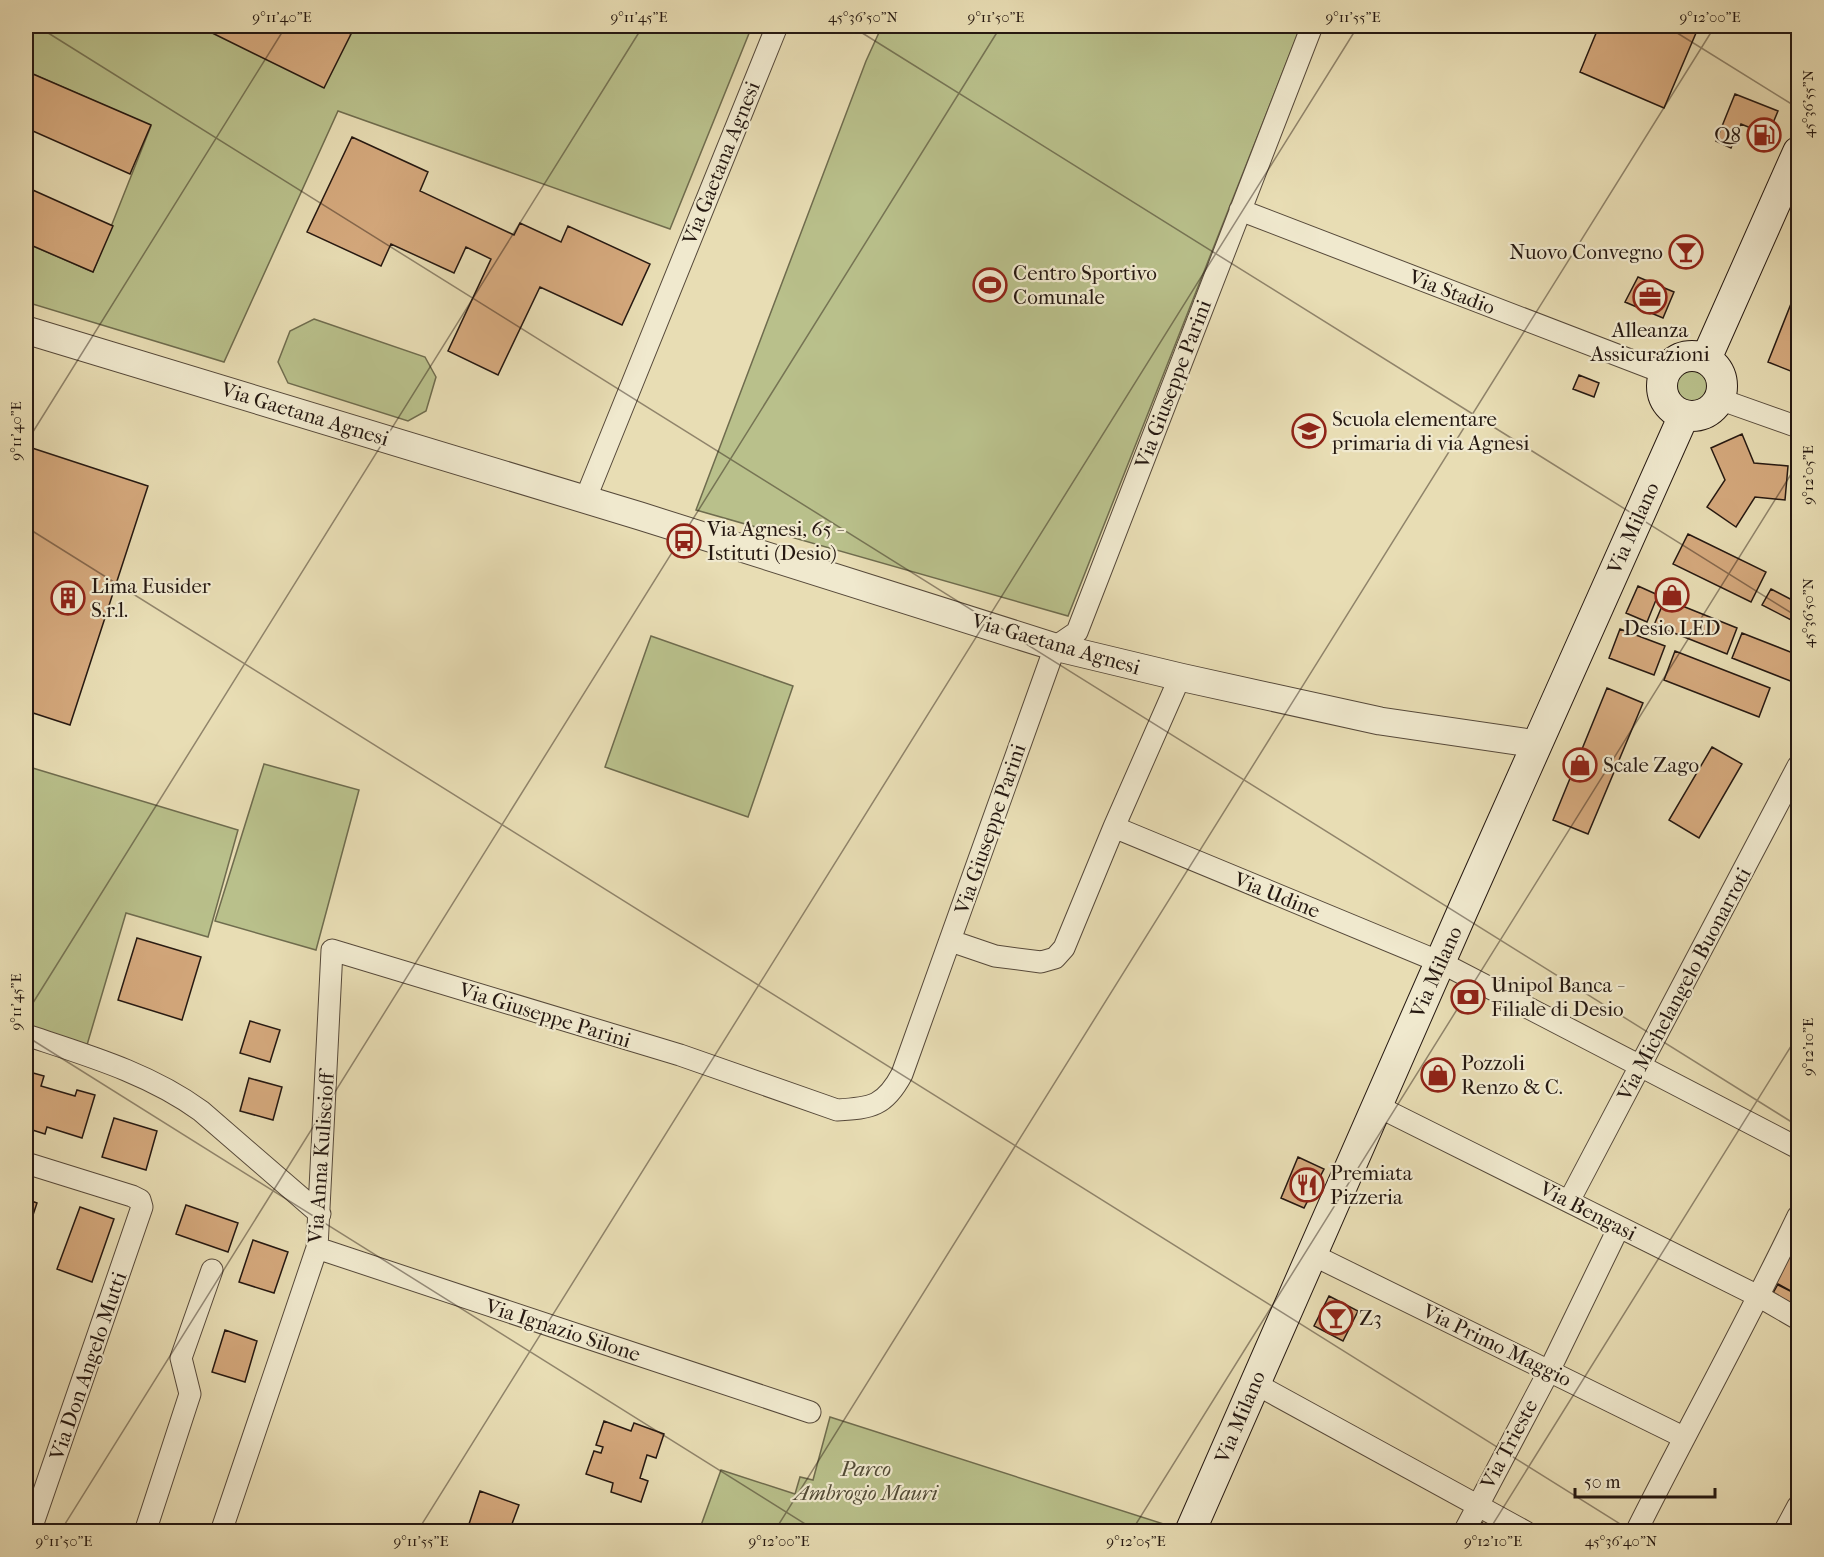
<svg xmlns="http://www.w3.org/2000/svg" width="1824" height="1557" font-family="'IM FELL French Canon',serif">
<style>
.green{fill:#b9c08b;stroke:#6f6c4e;stroke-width:1.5}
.building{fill:#d5a97d;stroke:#251811;stroke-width:1.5}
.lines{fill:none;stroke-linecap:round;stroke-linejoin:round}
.minor-casing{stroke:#56493a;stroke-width:23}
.tertiary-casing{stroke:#56493a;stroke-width:29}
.secondary-casing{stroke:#251811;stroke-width:32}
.minor{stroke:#f0e9ce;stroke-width:21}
.tertiary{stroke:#f0e9ce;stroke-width:27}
.secondary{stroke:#f0e9ce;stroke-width:30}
.ticks{fill:none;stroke:#251811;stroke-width:1.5;stroke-opacity:0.45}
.labels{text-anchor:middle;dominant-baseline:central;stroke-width:4.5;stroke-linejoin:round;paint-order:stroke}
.poi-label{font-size:21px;fill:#251811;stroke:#f0e9ce;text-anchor:start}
.street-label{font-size:21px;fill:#251811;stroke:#f0e9ce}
.park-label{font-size:21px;font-style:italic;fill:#514a36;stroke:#f0e9ce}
.neatline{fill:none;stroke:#251811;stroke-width:2}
.ticks-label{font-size:15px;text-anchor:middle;fill:#251811}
</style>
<rect width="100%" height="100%" fill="#e8ddb4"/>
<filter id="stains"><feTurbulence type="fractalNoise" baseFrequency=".00333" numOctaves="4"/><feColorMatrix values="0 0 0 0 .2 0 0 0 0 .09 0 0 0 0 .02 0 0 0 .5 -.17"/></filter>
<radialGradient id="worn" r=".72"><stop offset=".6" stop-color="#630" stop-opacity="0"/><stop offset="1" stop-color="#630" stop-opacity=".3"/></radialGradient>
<path class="green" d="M26,26H752L670,229L338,111L224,362L26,302V243L93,272L151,126L26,71Z
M882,26H1301L1068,616L696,510L866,61Z
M314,319L425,357L436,377L426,411L408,421L288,383L278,362L290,331Z
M1675 386a17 17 0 1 1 34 0a17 17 0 1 1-34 0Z
M651,636L793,686L748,817L605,767Z
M264,764L359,790L316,950L215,921Z
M26,766L238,830L208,937L126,913L87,1045L26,1025Z
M830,1417L1176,1528L1174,1532L699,1531L721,1470L795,1494L800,1477L813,1480Z"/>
<path class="building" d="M198,26H334L351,34L324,88Z
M1599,26H1699L1664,108L1580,72Z
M26,71L151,125L130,174L26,128Z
M1735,94L1778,111L1768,135L1741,124L1731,148L1716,141Z
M352,137L428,172L420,191L514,235L520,223L561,242L568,226L650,264L622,325L540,287L498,375L448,351L491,259L466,247L454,273L391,244L381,266L307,232Z
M26,187L113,226L93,272L26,243Z
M1638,277L1674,292L1663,318L1625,302Z
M1798,286V374L1768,362Z
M1579,375L1599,383L1594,397L1573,389Z
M1742,434L1754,463L1788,466L1785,500L1755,497L1736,527L1707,507L1725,480L1711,448Z
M26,446L148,486L70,725L27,711L26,715Z
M1688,534L1766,572L1751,602L1673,564Z
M1638,586L1658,595L1647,622L1626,613Z
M1771,589L1798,603V616L1795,622L1762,605Z
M1665,599L1737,628L1727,654L1654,625Z
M1620,629L1665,646L1654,675L1609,658Z
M1742,633L1798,655V684L1732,658Z
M1675,651L1770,688L1759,717L1664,680Z
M1607,688L1643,703L1588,834L1553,820Z
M1712,747L1742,764L1699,838L1669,820Z
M1798,828V842L1793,838Z
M137,938L201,957L182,1020L118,1000Z
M250,1021L280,1030L270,1062L240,1053Z
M1433,1060L1454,1070L1444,1090L1423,1080Z
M26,1071L44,1076L41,1086L75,1096L77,1090L95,1095L82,1138L47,1127L45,1134L26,1128Z
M249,1078L282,1087L273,1120L240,1111Z
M114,1118L157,1131L146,1170L102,1157Z
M1298,1157L1324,1169L1304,1208L1281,1198Z
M26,1199L37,1203L26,1236Z
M186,1205L238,1223L228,1252L176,1234Z
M80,1207L114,1219L92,1282L57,1269Z
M253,1240L288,1252L274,1293L239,1282Z
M1794,1247L1798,1249V1295L1774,1283Z
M1778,1284L1798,1295V1308L1772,1295Z
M1329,1296L1358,1311L1343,1341L1314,1326Z
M225,1330L257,1341L245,1382L212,1372Z
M604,1421L631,1431L634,1423L664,1434L656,1458L647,1455L640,1478L648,1481L641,1502L611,1492L613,1483L586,1474L594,1451L601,1453L603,1447L596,1445Z
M480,1491L519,1505L509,1532H489L469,1524Z
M1477,1520L1498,1532H1471Z"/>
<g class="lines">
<defs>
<path id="minor" d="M1240,210L1664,373
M1719,399L1798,427
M585,500L777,26
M1180,677L1114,827L1440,962L1798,1148
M951,941L995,956L1041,962L1055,958L1064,948L1114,827
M26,1035C86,1055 149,1073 201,1111L320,1214
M1377,1106L1760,1297L1798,1319
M26,1163L132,1196L140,1200L142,1207L30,1532
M1569,1201L1798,766
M317,1248L810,1412
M1311,1254L1683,1437
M1254,1383L1526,1532
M145,1532L190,1394L181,1358L212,1270
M221,1532L317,1248L332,950L680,1055L837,1110C872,1108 885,1106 902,1074L1055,647L1077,632L1312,26
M1464,1532L1549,1371L1619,1227
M1636,1532C1689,1426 1747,1323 1798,1216
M1784,1532L1798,1506"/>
<path id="tertiary" d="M26,330L640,516L1055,647L1180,677L1380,721L1537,744"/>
<path id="secondary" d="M1662 386a30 30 0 1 1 60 0a30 30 0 1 1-60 0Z
M1706,359L1798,152
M1190,1532L1463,910L1684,415"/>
</defs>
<use href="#minor" class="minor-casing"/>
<use href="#tertiary" class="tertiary-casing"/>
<use href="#secondary" class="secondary-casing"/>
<use href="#minor" class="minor"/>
<use href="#tertiary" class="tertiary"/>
<use href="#secondary" class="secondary"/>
</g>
<path class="ticks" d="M37,26L1798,1126M851,26L1798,617M1666,26L1798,108M26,443L286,26M26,527L1633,1532M26,1014L643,26M26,1036L818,1532M60,1532L1001,26M417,1532L1358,26M774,1532L1715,26M1131,1532L1798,463M1488,1532L1798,1035"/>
<defs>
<symbol id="fuel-ring" viewBox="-11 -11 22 22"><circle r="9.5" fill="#f0e9ce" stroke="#8f2418" stroke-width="1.5"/><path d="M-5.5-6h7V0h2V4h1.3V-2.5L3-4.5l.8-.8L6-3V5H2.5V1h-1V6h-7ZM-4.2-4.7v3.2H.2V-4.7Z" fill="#8f2418"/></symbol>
<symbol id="bar-ring" viewBox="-11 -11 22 22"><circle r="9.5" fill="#f0e9ce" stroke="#8f2418" stroke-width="1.5"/><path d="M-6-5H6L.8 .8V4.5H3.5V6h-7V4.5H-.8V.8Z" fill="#8f2418"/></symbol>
<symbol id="stadium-ring" viewBox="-11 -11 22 22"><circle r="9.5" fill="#f0e9ce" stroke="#8f2418" stroke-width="1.5"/><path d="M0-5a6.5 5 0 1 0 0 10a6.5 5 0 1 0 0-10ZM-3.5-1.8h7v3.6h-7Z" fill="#8f2418"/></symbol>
<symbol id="office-ring" viewBox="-11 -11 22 22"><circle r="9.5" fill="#f0e9ce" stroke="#8f2418" stroke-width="1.5"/><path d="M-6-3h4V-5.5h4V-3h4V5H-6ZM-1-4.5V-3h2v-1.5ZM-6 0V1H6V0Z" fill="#8f2418"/></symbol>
<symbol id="school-ring" viewBox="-11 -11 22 22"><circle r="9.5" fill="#f0e9ce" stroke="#8f2418" stroke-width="1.5"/><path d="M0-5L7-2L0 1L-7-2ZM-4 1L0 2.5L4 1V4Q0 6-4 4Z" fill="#8f2418"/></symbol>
<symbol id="bus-ring" viewBox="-11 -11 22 22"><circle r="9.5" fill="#f0e9ce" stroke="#8f2418" stroke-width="1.5"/><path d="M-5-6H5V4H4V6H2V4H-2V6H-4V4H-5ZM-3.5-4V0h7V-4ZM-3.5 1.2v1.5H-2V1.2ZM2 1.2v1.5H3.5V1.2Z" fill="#8f2418"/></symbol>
<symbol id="shop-ring" viewBox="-11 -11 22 22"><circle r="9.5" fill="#f0e9ce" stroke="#8f2418" stroke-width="1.5"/><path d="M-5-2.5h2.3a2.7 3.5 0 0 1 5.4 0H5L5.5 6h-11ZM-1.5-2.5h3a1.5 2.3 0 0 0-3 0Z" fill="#8f2418"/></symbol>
<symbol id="building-ring" viewBox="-11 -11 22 22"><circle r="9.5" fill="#f0e9ce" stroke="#8f2418" stroke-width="1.5"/><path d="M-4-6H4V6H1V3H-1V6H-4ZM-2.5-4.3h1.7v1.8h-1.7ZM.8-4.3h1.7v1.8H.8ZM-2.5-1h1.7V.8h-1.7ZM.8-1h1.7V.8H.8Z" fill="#8f2418"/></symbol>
<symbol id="bank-ring" viewBox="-11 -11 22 22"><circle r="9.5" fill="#f0e9ce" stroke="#8f2418" stroke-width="1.5"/><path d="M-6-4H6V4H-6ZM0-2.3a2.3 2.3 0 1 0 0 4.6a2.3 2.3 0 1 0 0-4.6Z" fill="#8f2418"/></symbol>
<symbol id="restaurant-ring" viewBox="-11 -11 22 22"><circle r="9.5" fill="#f0e9ce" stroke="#8f2418" stroke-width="1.5"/><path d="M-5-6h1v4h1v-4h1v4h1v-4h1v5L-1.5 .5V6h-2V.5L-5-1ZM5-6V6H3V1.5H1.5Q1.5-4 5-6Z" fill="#8f2418"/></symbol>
</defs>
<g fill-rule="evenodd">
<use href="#fuel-ring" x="1745" y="116" width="38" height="38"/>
<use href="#bar-ring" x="1667" y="233" width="38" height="38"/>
<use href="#stadium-ring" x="971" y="266" width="38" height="38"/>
<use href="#office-ring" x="1631" y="278" width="38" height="38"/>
<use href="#school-ring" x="1290" y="412" width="38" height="38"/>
<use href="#bus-ring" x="665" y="522" width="38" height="38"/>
<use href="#shop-ring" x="1653" y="576" width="38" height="38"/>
<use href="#building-ring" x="49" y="579" width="38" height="38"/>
<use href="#shop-ring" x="1561" y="746" width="38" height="38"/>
<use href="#bank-ring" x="1449" y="978" width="38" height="38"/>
<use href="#shop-ring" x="1419" y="1056" width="38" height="38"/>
<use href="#restaurant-ring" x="1288" y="1166" width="38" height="38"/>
<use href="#bar-ring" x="1317" y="1299" width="38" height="38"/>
</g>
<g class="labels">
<g class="poi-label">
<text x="1741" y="135" text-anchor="end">Q8</text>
<text x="1663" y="252" text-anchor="end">Nuovo Convegno</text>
<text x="1013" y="273">Centro Sportivo<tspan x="1013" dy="24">Comunale</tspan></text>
<text x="1650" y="330" text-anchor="middle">Alleanza<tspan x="1650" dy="24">Assicurazioni</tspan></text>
<text x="1332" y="419">Scuola elementare<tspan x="1332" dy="24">primaria di via Agnesi</tspan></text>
<text x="707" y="529">Via Agnesi, 65 -<tspan x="707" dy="24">Istituti (Desio)</tspan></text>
<text x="91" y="586">Lima Eusider<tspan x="91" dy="24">S.r.l.</tspan></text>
<text x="1672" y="628" text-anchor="middle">Desio LED</text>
<text x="1603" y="765">Scale Zago</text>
<text x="1491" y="985">Unipol Banca -<tspan x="1491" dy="24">Filiale di Desio</tspan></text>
<text x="1461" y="1063">Pozzoli<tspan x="1461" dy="24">Renzo &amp; C.</tspan></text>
<text x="1330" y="1173">Premiata<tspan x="1330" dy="24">Pizzeria</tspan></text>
<text x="1359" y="1318">Z3</text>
</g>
<g class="street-label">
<text transform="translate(721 163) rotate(-68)">Via Gaetana Agnesi</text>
<text transform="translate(1452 292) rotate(21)">Via Stadio</text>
<text transform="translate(1173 384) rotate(-69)">Via Giuseppe Parini</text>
<text transform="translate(305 414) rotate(17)">Via Gaetana Agnesi</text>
<text transform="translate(1633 528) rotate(-66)">Via Milano</text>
<text transform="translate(1056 644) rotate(16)">Via Gaetana Agnesi</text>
<text transform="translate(990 829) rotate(-71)">Via Giuseppe Parini</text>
<text transform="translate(1277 895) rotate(22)">Via Udine</text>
<text transform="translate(1436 972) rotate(-66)">Via Milano</text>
<text transform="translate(1684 984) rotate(-62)">Via Michelangelo Buonarroti</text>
<text transform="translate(545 1015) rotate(17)">Via Giuseppe Parini</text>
<text transform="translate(321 1158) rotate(-86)">Via Anna Kuliscioff</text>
<text transform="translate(1588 1211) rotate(27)">Via Bengasi</text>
<text transform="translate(563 1330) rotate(18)">Via Ignazio Silone</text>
<text transform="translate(1497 1345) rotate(26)">Via Primo Maggio</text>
<text transform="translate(88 1366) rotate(-71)">Via Don Angelo Mutti</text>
<text transform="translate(1240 1417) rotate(-67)">Via Milano</text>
<text transform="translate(1509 1444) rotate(-62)">Via Trieste</text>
</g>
<g class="park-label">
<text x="866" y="1469">Parco<tspan x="866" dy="24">Ambrogio Mauri</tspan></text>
</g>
</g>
<rect width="1824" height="1557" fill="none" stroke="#e8ddb4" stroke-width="66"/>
<path d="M1575 1488v9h140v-9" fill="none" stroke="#251811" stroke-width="3"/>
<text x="1584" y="1488" font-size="18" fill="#251811" stroke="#f0e9ce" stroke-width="4.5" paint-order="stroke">50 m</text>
<rect x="33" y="33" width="1758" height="1491" class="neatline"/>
<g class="ticks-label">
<text x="282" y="22">9°11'40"E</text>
<text x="639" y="22">9°11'45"E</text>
<text x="863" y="22">45°36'50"N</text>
<text x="996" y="22">9°11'50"E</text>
<text x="1353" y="22">9°11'55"E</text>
<text x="1710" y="22">9°12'00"E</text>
<text transform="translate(1808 104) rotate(-90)" y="5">45°36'55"N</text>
<text transform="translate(16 431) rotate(-90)" y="5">9°11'40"E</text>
<text transform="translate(1808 475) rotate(-90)" y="5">9°12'05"E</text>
<text transform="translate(1808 613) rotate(-90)" y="5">45°36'50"N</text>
<text transform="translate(16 1002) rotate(-90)" y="5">9°11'45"E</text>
<text transform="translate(1808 1047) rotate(-90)" y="5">9°12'10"E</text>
<text x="64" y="1546">9°11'50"E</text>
<text x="421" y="1546">9°11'55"E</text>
<text x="779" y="1546">9°12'00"E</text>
<text x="1136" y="1546">9°12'05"E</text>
<text x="1493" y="1546">9°12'10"E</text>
<text x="1621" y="1546">45°36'40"N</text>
</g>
<rect width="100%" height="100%" filter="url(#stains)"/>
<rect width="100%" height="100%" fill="url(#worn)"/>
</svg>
